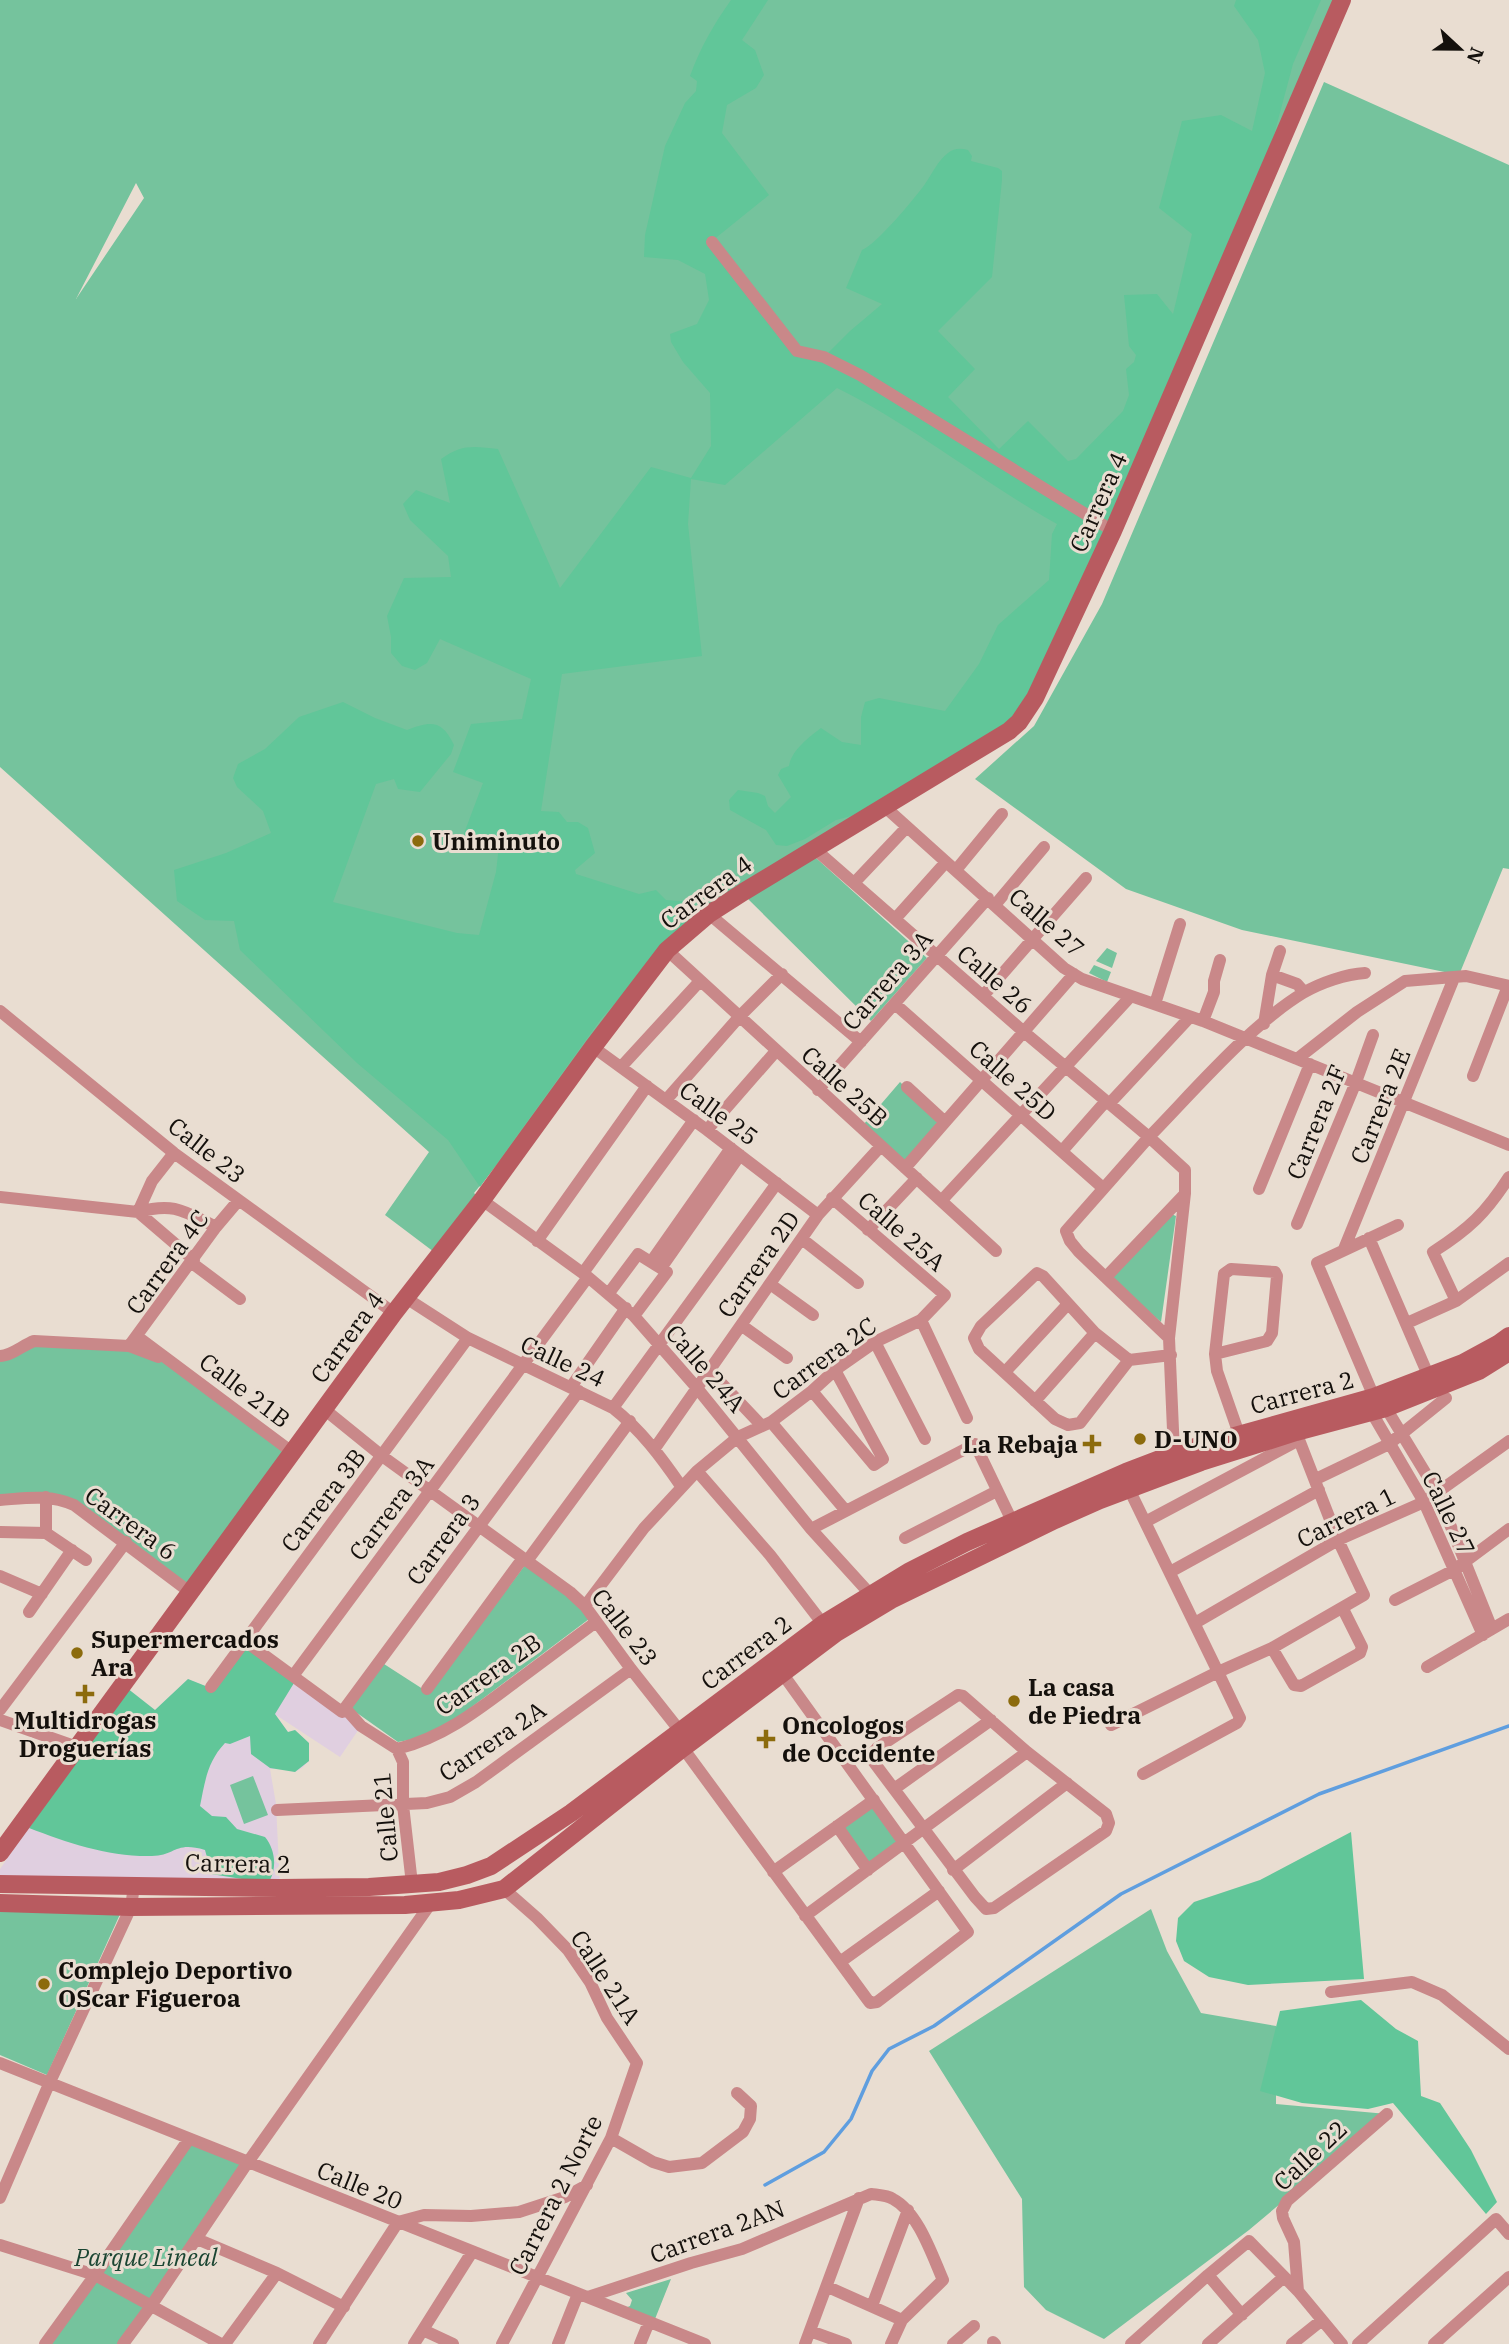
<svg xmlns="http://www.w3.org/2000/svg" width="1509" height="2344" font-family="'IBM Plex Serif',serif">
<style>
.education{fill:#e0cfe0}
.green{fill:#75c39d;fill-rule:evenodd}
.forest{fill:#61c699}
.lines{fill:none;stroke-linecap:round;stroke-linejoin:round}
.stream{stroke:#5f9edf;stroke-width:3.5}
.street{stroke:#c98889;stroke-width:12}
.secondary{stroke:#b85b60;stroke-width:18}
.poi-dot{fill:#8c6b0d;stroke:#e9ddd1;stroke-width:2.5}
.labels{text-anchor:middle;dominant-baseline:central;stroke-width:6;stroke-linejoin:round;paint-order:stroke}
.street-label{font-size:24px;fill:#14100c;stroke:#e9ddd1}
.poi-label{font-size:24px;font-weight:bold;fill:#14100c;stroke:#e9ddd1;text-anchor:start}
.park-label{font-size:24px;font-style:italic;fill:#1a4532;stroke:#e9ddd1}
</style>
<rect width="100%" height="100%" fill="#e9ddd1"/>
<path class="education" d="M247,1644L361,1726L340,1757L276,1715L288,1732L295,1730L309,1743V1761L302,1768L295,1772L286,1769H270L276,1804L280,1888L0,1878V1869L108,1713L127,1688L155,1710L188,1679L213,1689Z"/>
<path class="green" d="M0,0H1342L1009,731L709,914L593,1047L474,1193L480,1199L438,1255L385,1215L429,1152L0,767ZM136,183L144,198L76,299Z
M1324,82L1509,165V869L1503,868L1459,975L1242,930L1126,889L975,779L1034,726L1102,604Z
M815,857L927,958L871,1021L747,898Z
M1107,948L1117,953L1112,968L1096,961Z
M1094,965L1111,972L1107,982L1089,973Z
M900,1082L942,1123L906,1163L864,1124Z
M1171,1214L1176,1216L1161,1322L1111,1279Z
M21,1346H129L172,1361L292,1452L191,1593L74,1505L0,1500V1356Z
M525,1565L573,1600L589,1619L461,1715L425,1737L398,1742L350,1708L384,1664L429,1693Z
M253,1776L268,1815L244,1824L230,1785Z
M873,1806L898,1843L866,1868L839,1829Z
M1151,1909L1167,1951L1201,2013L1276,2026V2104L1387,2114L1249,2230L1104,2339L1046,2310L1024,2287L1022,2199L929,2051Z
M0,1910L121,1912L47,2075L0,2055Z
M189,2139L248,2162L123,2344H45Z
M671,2279L655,2319L625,2308L630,2306L632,2300L626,2293Z"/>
<path class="forest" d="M731,0H768L742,40L755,50L764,75L756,88L727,105L722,133L769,195L712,241L797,351L824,357L850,331L882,304L846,288L862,250C876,245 915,198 925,184C932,174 938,160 948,153C954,148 961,148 968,150L972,156L971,161L998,168L1002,171V180L992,277L938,331L975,369L948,397L999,449L1028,421L1068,461L1076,459L1123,411L1129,395L1126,369L1134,362L1136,355L1129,346L1124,295L1157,294L1173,314L1192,234L1159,208L1182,121L1221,115L1252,131L1265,73L1258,40L1234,6L1236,0H1321L1293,64L1258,195L1113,531L1009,731L885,807L836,820L805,839L787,846L776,845L766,830L730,810L729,800L738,790L758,793L765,796L768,806L775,813L791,797L778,775L781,769L789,766C791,751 809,737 821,728L842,742L861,745V717L865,702L879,698L945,711L979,664L998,625L1049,580L1052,534L1057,524C982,482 914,426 837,388L725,485L691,479L688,524L702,656L562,674L541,811L559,812L567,822H578L588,828L595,853L575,870L576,874L639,894L656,890L666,900L694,902L697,910L601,1019L480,1187L448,1140L357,1063L240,950L234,921L205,920L177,901L174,870L226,853L271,833L263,811L237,787L233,778L238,764L265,749L299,717L343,702L375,718L407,730C430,721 442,719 454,745L451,754L420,792L398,789L394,779L376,784L333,902L457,933L479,935L496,872L499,846L463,836L483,783L453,772L471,724L522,719L531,679L440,639L427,663L415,670L402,666L391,653V637L387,616L404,578L451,577L448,556L410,520L403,504L416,490L450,503L441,459C461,444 474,446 498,449L560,588L651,467L691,478L711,446L710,393L683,362L671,342L670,334L697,324L709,300L705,274L678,260L644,257L645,235L665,146L685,103L696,91L697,81L690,76C700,48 714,24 731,0Z
M247,1644L294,1683L275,1714L288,1732L295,1730L309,1743V1761L295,1772L270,1768L251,1754L250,1736L230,1744L225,1743C207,1762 205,1782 200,1806L212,1816L226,1817L237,1829L265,1837C275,1849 277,1867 270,1880L261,1882L211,1874L206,1868L208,1861L205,1850C174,1841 176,1856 152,1856C109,1857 68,1843 29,1828L127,1688L155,1710L188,1679L213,1689Z
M1351,1832L1364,1979L1248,1985L1209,1977L1184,1961L1176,1941L1178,1918L1194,1902L1260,1880Z
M1361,2000L1396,2029L1418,2041L1421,2096L1440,2103L1471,2150L1497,2202L1486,2214L1393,2103L1368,2109L1302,2103L1260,2091L1280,2011Z"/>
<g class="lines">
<path class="stream" d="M765,2185L824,2152L851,2119L872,2071L889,2049L934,2026L1121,1894L1319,1794L1509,1726"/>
<path class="street" d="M712,242L797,351L824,357L860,375L1113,531
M885,807L1064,968L1082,979L1203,1021L1509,1145
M816,850L1024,1032L1149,1137C1194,1091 1249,1026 1303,993C1320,983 1346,974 1365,973
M956,870L1002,814
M854,883L907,827
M995,905L1044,847
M709,914L861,1042
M895,919L946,862
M667,950L996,1251
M1272,975L1297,984L1304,992
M983,996L1086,878
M895,1004L1103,1188
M1155,1004L1180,924
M0,1011L174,1153L394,1313
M1203,1021L1214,992V981L1220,960
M1264,1024L1272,975L1280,951
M593,1047L707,1130L818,1215
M1297,1059L1357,1012L1405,981L1466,976L1509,986
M621,1067L700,981
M1473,1076L1508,986
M907,1087L945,1122
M818,1090L988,898
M666,1100L740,1016L782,974
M1109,1104L1190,1017
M707,1130L776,1051
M1062,1151L1106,1101
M905,1168L1074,974
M1259,1189L1310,1064
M0,1197L138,1212C174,1202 184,1211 216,1227
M482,1200L588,1277L634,1316L697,1388L811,1529L871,1595
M942,1200L1131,996
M138,1212L194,1260
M138,1212L152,1181L174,1153
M1297,1224L1356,1082L1373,1035
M868,1230L917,1178
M1369,1238L1429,1377
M802,1239L858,1283
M537,1241L647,1086
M1344,1249L1454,978
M651,1262L731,1148
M192,1263L240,1299
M661,1268L740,1155
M583,1273L694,1120
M1106,1277L1185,1194
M770,1284L813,1315
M609,1293L638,1254L667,1272L634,1316
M406,1298L468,1338L613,1408C641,1430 661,1457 681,1486
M1456,1301L1433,1252C1469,1229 1486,1213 1509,1177
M921,1320L967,1418
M1407,1323L1456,1301L1509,1263
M741,1325L787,1358
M138,1337L292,1452
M1169,1338L1079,1252L1070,1241L1066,1231L1149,1137L1185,1170V1193L1169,1338L1174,1453
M875,1342L925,1439
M129,1346L216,1227L238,1201
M1215,1354L1267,1341L1272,1333L1277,1276L1275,1272L1231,1269L1224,1274L1215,1354L1217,1371L1239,1434
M0,1356C11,1356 23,1345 34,1341L129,1346L158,1357
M1129,1360L1080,1423L1068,1425L1055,1419L979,1349L974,1338L981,1326L1037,1273L1043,1276L1095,1333L1129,1360L1171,1355
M709,1370L761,1425
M1005,1372L1068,1304
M571,1387L626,1308
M812,1391L874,1465L883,1459L835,1370
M1374,1397L1317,1263L1398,1225
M1035,1401L1095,1333
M613,1408L777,1183
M1386,1408L1437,1492L1492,1629
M324,1409L382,1456L570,1592L585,1606L631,1669L680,1731
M1372,1413L1424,1502L1483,1635
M771,1422L846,1511
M655,1448L818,1215L881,1146
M697,1471L770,1555L823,1624
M1316,1479L1389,1444L1446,1398
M1129,1489L1218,1672L1272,1648L1364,1595L1338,1540L1296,1432
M46,1497V1533
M0,1500C27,1498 49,1494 74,1505L191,1593
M1145,1522L1299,1440
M811,1529L975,1444L1012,1521
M0,1532L46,1533L86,1560
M905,1538L997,1491
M527,1561L630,1421
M1170,1572L1319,1490
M0,1576L42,1594
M1395,1600L1454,1570L1509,1529
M585,1606L644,1528L697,1471L738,1437L771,1422L812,1391L835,1370L875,1342L921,1320L945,1295L832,1198
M29,1612L72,1550
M1195,1623L1338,1540L1424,1502L1509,1441
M245,1641L342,1712L579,1391
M1272,1648L1294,1685L1301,1686L1360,1653L1362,1647L1343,1609
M1427,1667L1509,1619
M293,1676L588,1277
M211,1687L468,1338
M427,1689L523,1558
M958,1695L963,1696L1027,1752L1106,1814L1109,1823L1106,1831L994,1908L986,1909L975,1897L873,1761L872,1754L877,1748Z
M345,1708L361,1726L397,1749L403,1762V1805L412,1884
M0,1710L126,1542
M0,1720L77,1747
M1111,1725L1218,1672L1240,1718L1237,1723L1143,1774
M683,1748L867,1999L870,2003L877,2002L968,1932L782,1673
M397,1749C442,1738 477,1711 514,1683C541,1663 569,1642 596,1622
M894,1789L991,1720
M277,1810L427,1803L450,1797L476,1782L631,1669
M837,1826L868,1870
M953,1870L1067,1783
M773,1872L874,1800
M805,1916L1027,1752
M840,1962L939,1891
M1331,1992L1412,1982L1442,1995L1509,2049
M0,2063L705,2344
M611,2138L653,2162L669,2167L702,2163L743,2132L750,2119L751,2106L737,2093
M0,2198L49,2084L131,1907L134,1886
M398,2222L424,2215L471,2216L519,2212L565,2197L587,2185
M197,2239L277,2273L344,2307
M0,2245L95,2275L221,2344
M828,2287L902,2320
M588,2297L691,2263L742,2249L871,2194C878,2195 887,2195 893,2199C918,2212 932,2255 943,2280L902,2320L891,2344
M872,2306L908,2210
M1242,2315L1208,2275L1249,2241L1298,2291
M423,2330L453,2344
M810,2331L846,2344
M993,2342L995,2344
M45,2344L95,2275L189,2139
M123,2344L151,2306L248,2162L431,1903
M225,2344L277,2273
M319,2344L398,2222
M414,2344L472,2252
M502,2344L611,2138L637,2063L607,2018L590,1982L568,1950L537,1918L504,1889
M558,2344L578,2294
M640,2344L649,2322
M805,2344L859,2198
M953,2344L974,2326
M1131,2344L1208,2275
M1208,2344L1284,2277
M1292,2344L1322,2320
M1342,2344L1298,2291L1294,2242L1283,2218L1282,2211L1287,2201L1387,2114
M1358,2344L1496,2219L1509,2234
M1434,2344L1509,2277"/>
<path class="secondary" d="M0,1853L394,1313L482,1200L593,1047L667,950L709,914L745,891L1009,731L1019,722L1035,698L1113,531L1342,0
M0,1884L280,1888L369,1887L439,1882L467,1875L491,1866L571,1813L823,1624L910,1571L967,1542L1126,1472L1181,1451L1374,1397L1463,1363L1498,1344L1509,1336
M0,1903L131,1907L405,1905L459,1900L504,1889L683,1748L836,1633L891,1600L1055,1520L1100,1500L1201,1462L1296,1432L1386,1408L1479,1371L1509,1352"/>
</g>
<g class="poi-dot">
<circle cx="418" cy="841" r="7"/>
<circle cx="1140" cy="1439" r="7"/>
<path d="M1088.5 1433.5h7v7h7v7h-7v7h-7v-7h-7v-7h7z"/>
<circle cx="77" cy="1653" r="7"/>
<path d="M81.5 1683.5h7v7h7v7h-7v7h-7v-7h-7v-7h7z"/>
<circle cx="1014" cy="1701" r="7"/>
<path d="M762.5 1728.5h7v7h7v7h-7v7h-7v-7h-7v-7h7z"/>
<circle cx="44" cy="1984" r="7"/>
</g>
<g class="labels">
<g class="street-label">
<text transform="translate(1098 502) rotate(-66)">Carrera 4</text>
<text transform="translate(706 892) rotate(-36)">Carrera 4</text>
<text transform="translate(1047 922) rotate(41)">Calle 27</text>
<text transform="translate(995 979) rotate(41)">Calle 26</text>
<text transform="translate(887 980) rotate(-49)">Carrera 3A</text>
<text transform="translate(1013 1080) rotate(42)">Calle 25D</text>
<text transform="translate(845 1086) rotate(42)">Calle 25B</text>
<text transform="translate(1380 1106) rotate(-68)">Carrera 2E</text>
<text transform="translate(719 1113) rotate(36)">Calle 25</text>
<text transform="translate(1316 1122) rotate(-68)">Carrera 2F</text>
<text transform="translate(207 1150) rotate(38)">Calle 23</text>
<text transform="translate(902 1231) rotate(41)">Calle 25A</text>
<text transform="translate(167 1262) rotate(-54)">Carrera 4C</text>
<text transform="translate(758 1264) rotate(-55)">Carrera 2D</text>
<text transform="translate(347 1337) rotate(-54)">Carrera 4</text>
<text transform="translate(824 1358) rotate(-36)">Carrera 2C</text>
<text transform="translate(563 1361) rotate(25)">Calle 24</text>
<text transform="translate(706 1368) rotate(49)">Calle 24A</text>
<text transform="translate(245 1390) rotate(37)">Calle 21B</text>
<text transform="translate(1302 1392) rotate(-15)">Carrera 2</text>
<text transform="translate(323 1500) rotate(-53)">Carrera 3B</text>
<text transform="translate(391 1508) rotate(-53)">Carrera 3A</text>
<text transform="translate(1449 1513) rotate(64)">Calle 27</text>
<text transform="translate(1346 1517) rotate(-26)">Carrera 1</text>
<text transform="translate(131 1523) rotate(36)">Carrera 6</text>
<text transform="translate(443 1539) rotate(-54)">Carrera 3</text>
<text transform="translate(625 1627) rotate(52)">Calle 23</text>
<text transform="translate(746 1652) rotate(-37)">Carrera 2</text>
<text transform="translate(488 1674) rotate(-35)">Carrera 2B</text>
<text transform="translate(492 1741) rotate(-34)">Carrera 2A</text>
<text transform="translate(385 1817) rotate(-95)">Calle 21</text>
<text transform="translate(238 1863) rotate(1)">Carrera 2</text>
<text transform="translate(606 1977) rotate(57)">Calle 21A</text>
<text transform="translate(1310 2155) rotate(-43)">Calle 22</text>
<text transform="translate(360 2185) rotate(22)">Calle 20</text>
<text transform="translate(555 2195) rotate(-63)">Carrera 2 Norte</text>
<text transform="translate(717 2231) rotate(-20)">Carrera 2AN</text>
</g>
<g class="poi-label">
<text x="432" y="841">Uniminuto</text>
<text x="1154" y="1439">D-UNO</text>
<text x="1078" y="1444" text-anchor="end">La Rebaja</text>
<text x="91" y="1639">Supermercados<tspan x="91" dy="28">Ara</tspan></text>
<text x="1028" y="1687">La casa<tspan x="1028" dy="28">de Piedra</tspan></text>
<text x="85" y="1720" text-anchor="middle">Multidrogas<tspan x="85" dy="28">Droguerías</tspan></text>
<text x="782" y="1725">Oncologos<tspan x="782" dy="28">de Occidente</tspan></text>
<text x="58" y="1970">Complejo Deportivo<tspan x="58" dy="28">OScar Figueroa</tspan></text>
</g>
<g class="park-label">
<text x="146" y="2257">Parque Lineal</text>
</g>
</g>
<g transform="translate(1460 49) rotate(112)" stroke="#e9ddd1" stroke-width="5" paint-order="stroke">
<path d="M0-5L12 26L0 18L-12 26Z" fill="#14100c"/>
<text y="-10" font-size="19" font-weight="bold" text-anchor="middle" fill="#14100c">N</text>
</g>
</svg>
